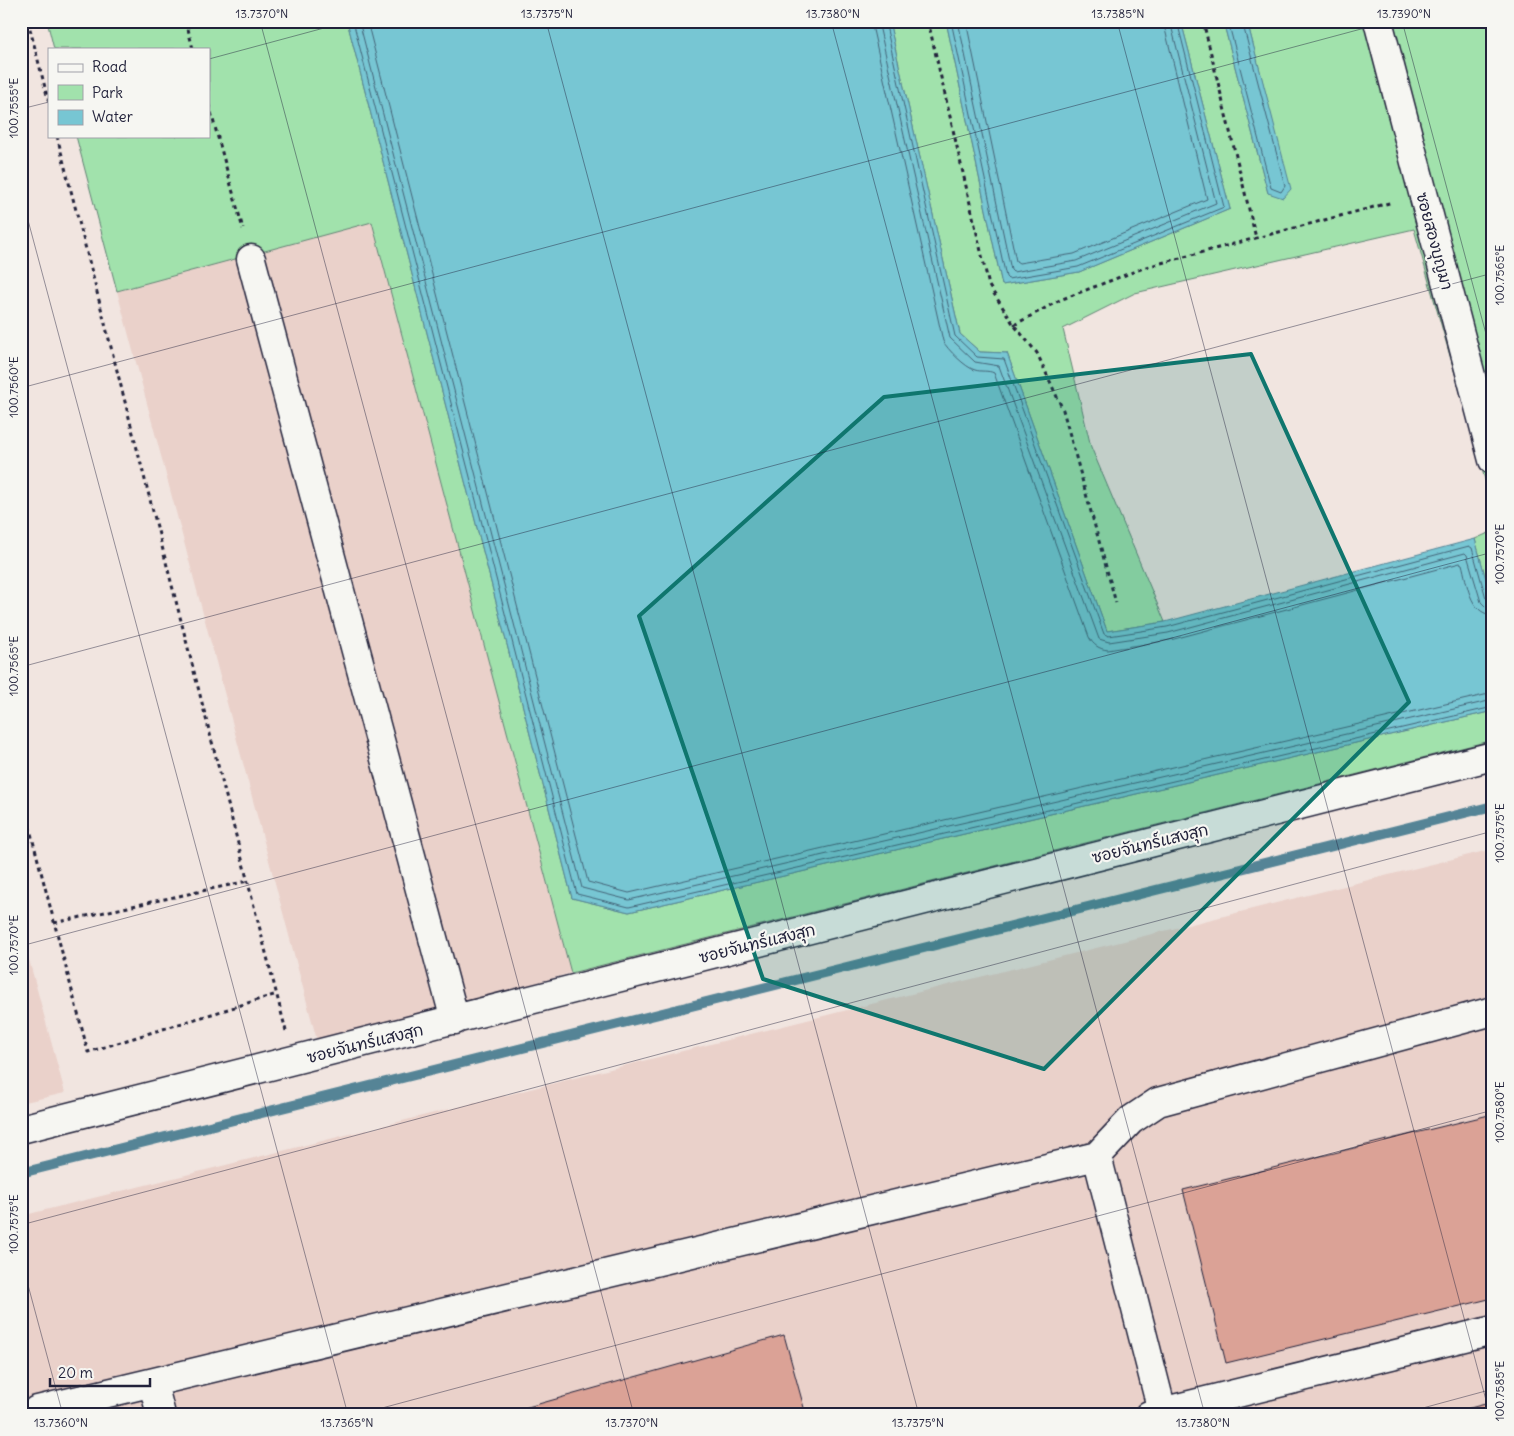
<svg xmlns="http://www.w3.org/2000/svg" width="1514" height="1436" font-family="Delius,'Playpen Sans Thai',sans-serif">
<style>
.built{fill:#ead1ca}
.green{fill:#a1e2ac;stroke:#628274}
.water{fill:#77c6d3;stroke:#558496}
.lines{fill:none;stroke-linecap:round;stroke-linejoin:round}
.shore{stroke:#446478;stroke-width:1}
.stream{stroke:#558496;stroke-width:10}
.building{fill:#dba296;stroke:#22223b}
.minor-casing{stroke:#22223b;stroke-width:31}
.path{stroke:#22223b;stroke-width:3;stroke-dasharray:4 4;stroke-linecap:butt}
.minor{stroke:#f6f6f2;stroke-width:28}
.marked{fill:#0f766e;fill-opacity:0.2;stroke:#0f766e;stroke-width:4;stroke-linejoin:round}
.ticks{fill:none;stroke:#22223b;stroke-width:1;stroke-opacity:0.45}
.labels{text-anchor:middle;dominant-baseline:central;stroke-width:4.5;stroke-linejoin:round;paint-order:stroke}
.street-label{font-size:16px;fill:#22223b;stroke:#f6f6f2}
.neatline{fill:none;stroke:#22223b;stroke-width:2}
.ticks-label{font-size:12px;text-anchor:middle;fill:#22223b}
</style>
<rect width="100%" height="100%" fill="#f1e5e0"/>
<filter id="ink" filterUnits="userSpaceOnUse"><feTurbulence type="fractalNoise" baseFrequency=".02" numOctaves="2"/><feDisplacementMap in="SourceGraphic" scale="10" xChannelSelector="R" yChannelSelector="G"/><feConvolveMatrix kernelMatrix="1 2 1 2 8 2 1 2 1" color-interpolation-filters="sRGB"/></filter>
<g filter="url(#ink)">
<path class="built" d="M372,221L571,973L318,1044L117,291Z
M1493,849V1415H21V1216Z
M21,930L65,1093L21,1103Z"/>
<path class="green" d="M47,21H347L572,898L629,912L1493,711V740L571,973L372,222L117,291L76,136H209V49H54Z
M889,21H946L1002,285L1079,272L1230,209L1181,21H1223L1268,193L1290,189L1247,21H1493V508L1414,229L1135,293L1063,329L1091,447L1165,622L1107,631L1007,353L980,352L960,334Z
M1493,531V605L1475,539Z"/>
<path class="water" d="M347,21H889L960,334L980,352L1007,353L1107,631L1165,622L1475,539L1493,605V711L629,912L572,898Z
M946,21H1181L1230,209L1079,272L1002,285Z
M1223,21H1247L1291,189L1283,198L1268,193Z"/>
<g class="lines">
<path class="shore" d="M353,21L577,894L629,907L1493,707
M359,21L582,888L629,900L1493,700
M367,21L588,882L629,893L1493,693
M871,21L943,341C947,349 966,368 975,370C981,372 988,370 994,373L1089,637C1093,645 1099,649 1108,650L1170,640L1460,563L1462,564C1467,582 1469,614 1493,615
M878,21L950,338L975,362L999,366L1099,639L1109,642L1168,633L1465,553L1467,555L1481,602L1486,607L1493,608
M885,21L955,336L977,357L1004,359L1104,634L1109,636L1167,627L1469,546L1472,548L1486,598L1489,601L1493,602
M951,21L1006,277L1008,279L1078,267L1224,207L1177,21
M958,21L1011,270L1013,272L1076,261L1216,203L1170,21
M966,21L1016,261L1019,263L1074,254L1207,199L1163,21
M1228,21L1271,188L1281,192L1285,186L1242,21"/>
<path class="stream" d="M21,1173L1493,806"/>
</g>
<path class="building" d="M1493,1114V1298L1226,1363L1183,1190Z
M784,1335L806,1415H511L510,1412Z
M1493,1402V1415H1443Z"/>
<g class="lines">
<defs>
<path id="minor" d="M1378,21L1493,460
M251,259L455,1020
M21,1129L1493,756
M1097,1156L1163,1415
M153,1383L161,1415
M37,1410L1097,1156L1131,1120L1158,1102L1493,1011
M1149,1415L1493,1330"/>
</defs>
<use href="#minor" class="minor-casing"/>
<path class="path" d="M28,21L49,103
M186,21L193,49
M330,21V22
M928,21L989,286L1014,325L1037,353L1063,410L1116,603
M1203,21L1256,238
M209,105L243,229
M57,136L286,1031
M1014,325L1060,300L1146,267L1393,202
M21,795L88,1052L277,994
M54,923L248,881"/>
<use href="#minor" class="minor"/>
</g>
</g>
<path class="marked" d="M1251,354L1409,702L1044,1069L763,979L639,616L884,397Z"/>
<path class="ticks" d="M260,21L634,1415M546,21L919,1415M831,21L1205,1415M1117,21L1490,1415M1402,21L1493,360M209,59L350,21M21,109L49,102M21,194L348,1415M21,388L1391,21M21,667L1493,273M21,946L1493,552M21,1225L1493,831M21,1259L63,1415M356,1415L1493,1110M1397,1415L1493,1389"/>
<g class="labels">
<g class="street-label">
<text transform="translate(1435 241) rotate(75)">ซอยสองบุญมา</text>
<text transform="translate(1150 843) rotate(-14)">ซอยจันทร์แสงสุก</text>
<text transform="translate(757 943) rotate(-14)">ซอยจันทร์แสงสุก</text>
<text transform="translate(365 1043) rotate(-14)">ซอยจันทร์แสงสุก</text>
</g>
</g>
<rect width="1514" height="1436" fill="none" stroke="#f6f6f2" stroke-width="55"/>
<rect x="48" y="48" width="162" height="90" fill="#f6f6f2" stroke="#a1a1a9"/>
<rect x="58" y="64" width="25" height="8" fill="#f6f6f2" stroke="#a1a1a9"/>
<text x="92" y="72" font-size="15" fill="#22223b">Road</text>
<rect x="58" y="85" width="25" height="15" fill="#a1e2ac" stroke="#a1a1a9"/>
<text x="92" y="98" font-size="15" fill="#22223b">Park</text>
<rect x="58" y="110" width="25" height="15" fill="#77c6d3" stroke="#a1a1a9"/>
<text x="92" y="122" font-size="15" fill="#22223b">Water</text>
<path d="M50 1378v8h100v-8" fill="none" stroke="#22223b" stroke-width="2.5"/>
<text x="58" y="1378" font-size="15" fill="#22223b" stroke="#f6f6f2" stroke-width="4" paint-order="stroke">20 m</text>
<rect x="28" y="28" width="1458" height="1380" class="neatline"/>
<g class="ticks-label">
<text x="262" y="18">13.7370°N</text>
<text x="547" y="18">13.7375°N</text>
<text x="833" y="18">13.7380°N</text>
<text x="1118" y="18">13.7385°N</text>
<text x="1404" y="18">13.7390°N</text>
<text transform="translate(14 108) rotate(-90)" y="4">100.7555°E</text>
<text transform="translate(1500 275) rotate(-90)" y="4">100.7565°E</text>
<text transform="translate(14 387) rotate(-90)" y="4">100.7560°E</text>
<text transform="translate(1500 554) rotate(-90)" y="4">100.7570°E</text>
<text transform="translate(14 666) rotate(-90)" y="4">100.7565°E</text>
<text transform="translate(1500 833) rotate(-90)" y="4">100.7575°E</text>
<text transform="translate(14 945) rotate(-90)" y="4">100.7570°E</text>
<text transform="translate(1500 1112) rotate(-90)" y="4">100.7580°E</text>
<text transform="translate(14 1224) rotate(-90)" y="4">100.7575°E</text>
<text transform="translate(1500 1391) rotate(-90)" y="4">100.7585°E</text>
<text x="61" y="1427">13.7360°N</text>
<text x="347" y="1427">13.7365°N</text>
<text x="632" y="1427">13.7370°N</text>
<text x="918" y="1427">13.7375°N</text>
<text x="1203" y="1427">13.7380°N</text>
</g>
</svg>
